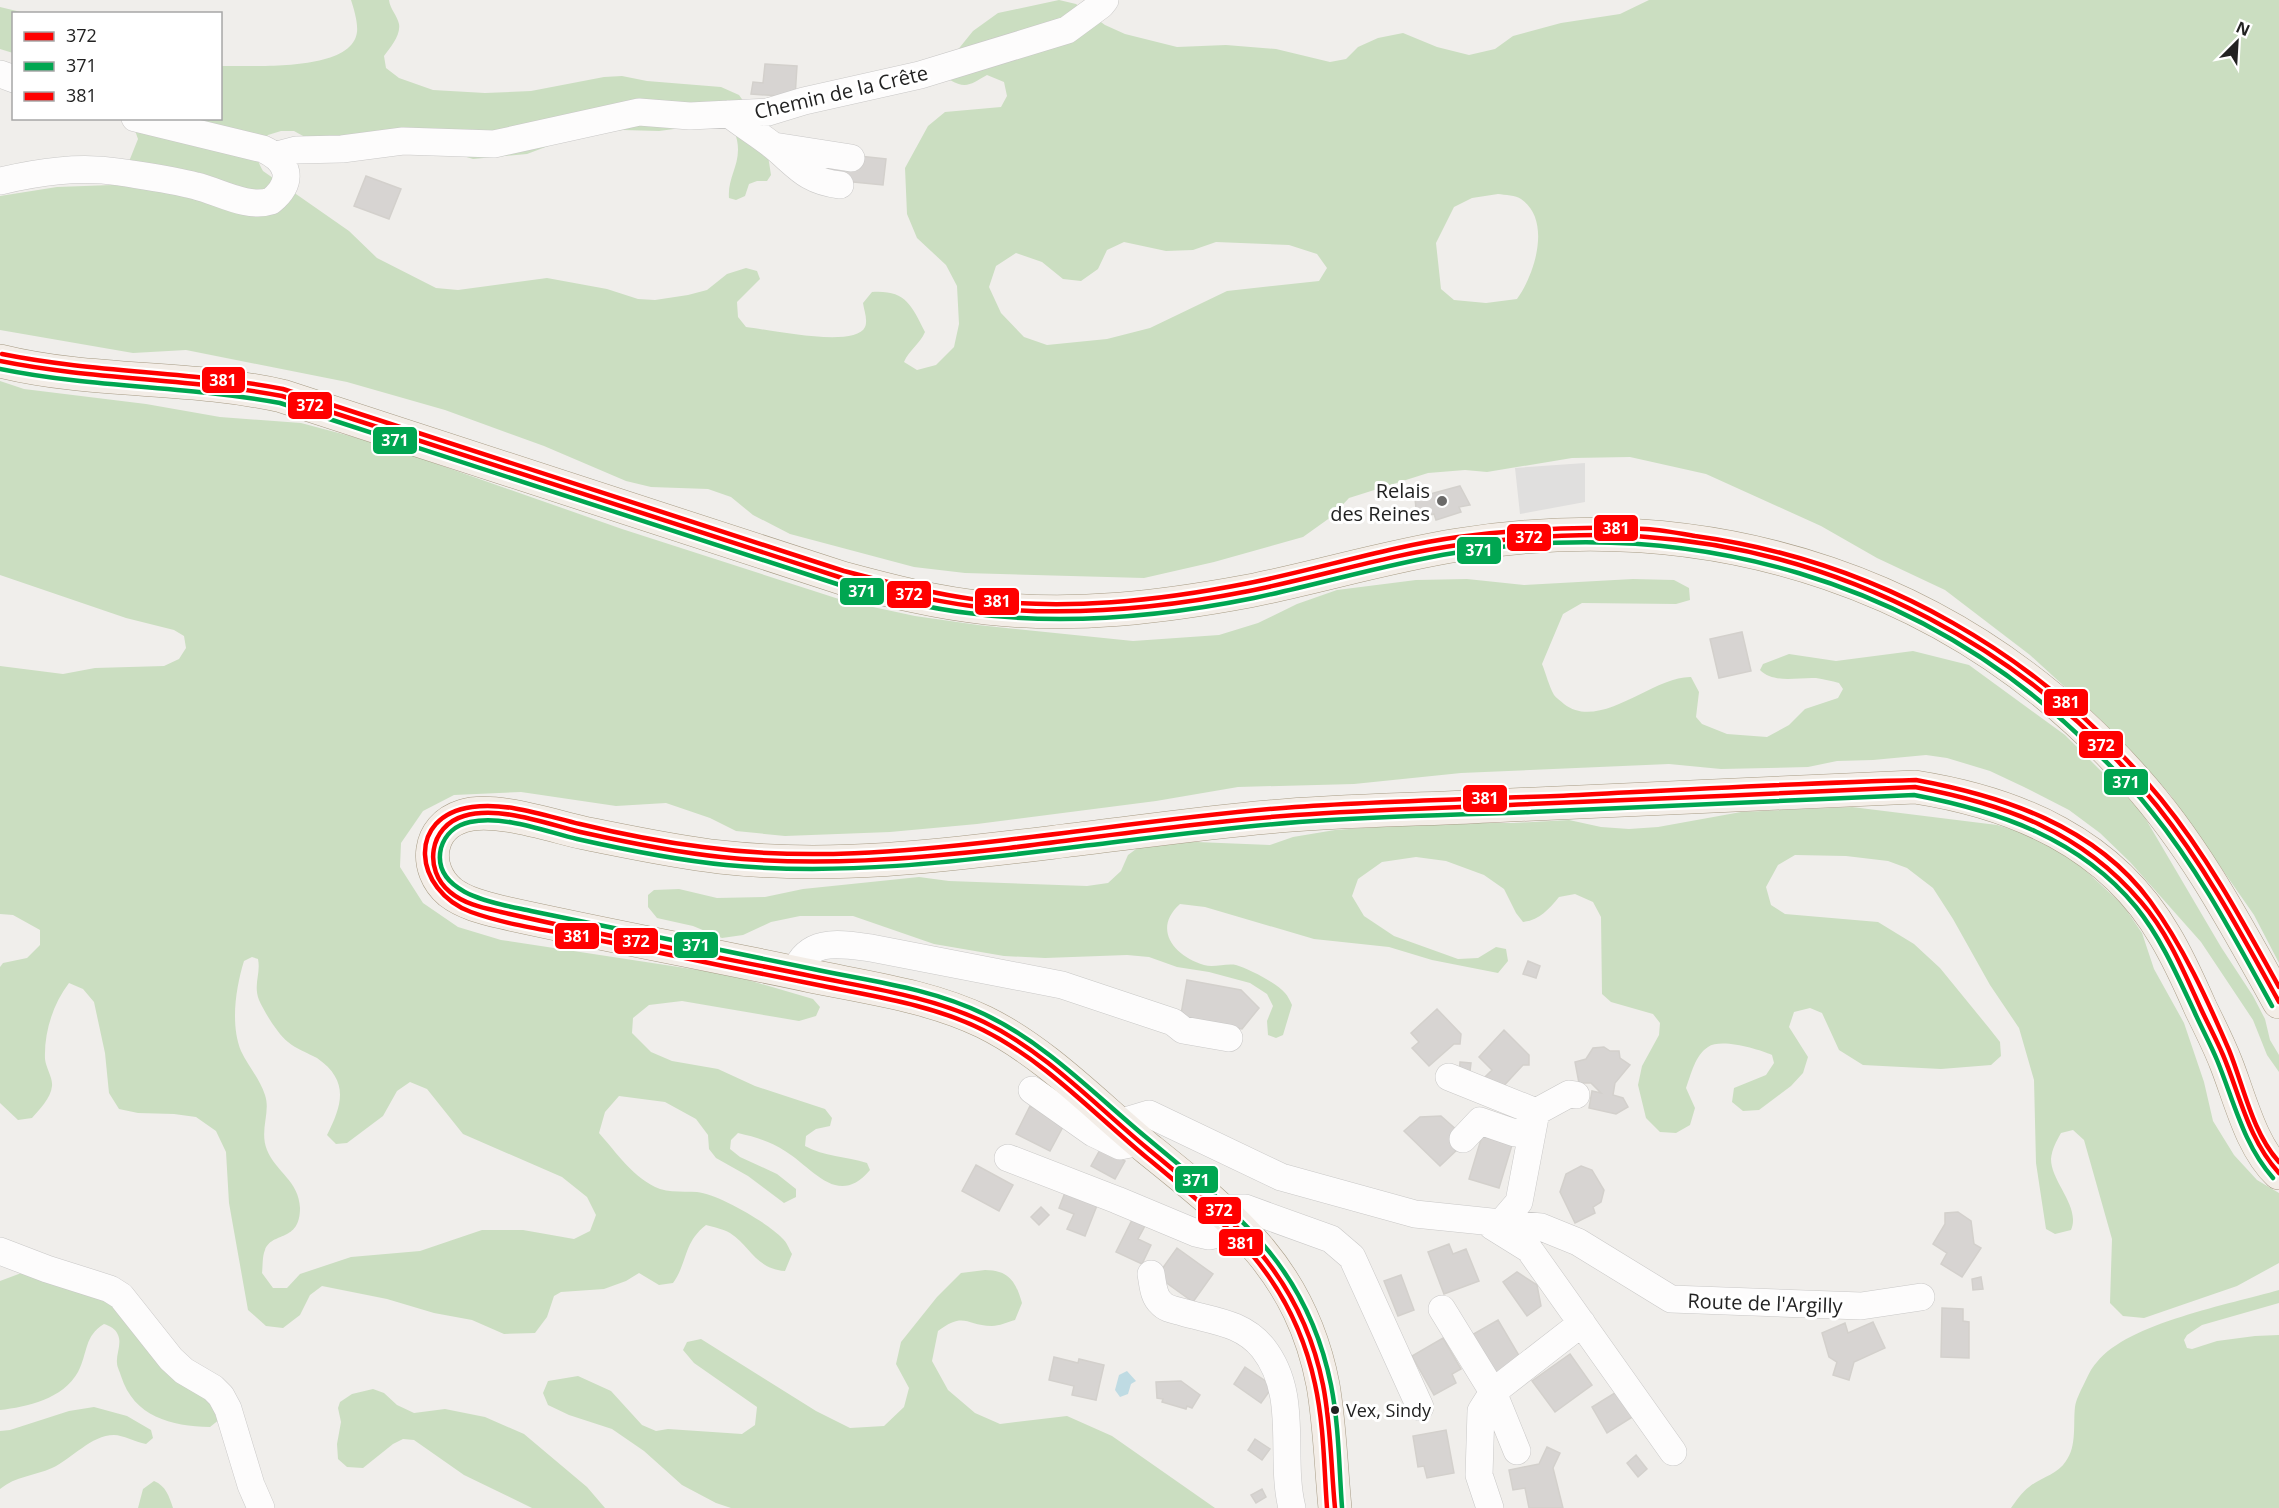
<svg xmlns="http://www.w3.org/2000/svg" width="2279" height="1508" font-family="'Open Sans',sans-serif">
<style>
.forest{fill:#cbdec1;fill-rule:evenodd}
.parking{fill:#e0dfde}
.water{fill:#bfdbe3}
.building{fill:#d7d4d2;stroke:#d3d0cc;stroke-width:1.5}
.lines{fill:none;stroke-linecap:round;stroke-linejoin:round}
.minor-casing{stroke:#c9c8c7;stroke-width:28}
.major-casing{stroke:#a79c86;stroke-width:34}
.minor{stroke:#fdfcfc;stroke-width:27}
.major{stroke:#f3ede7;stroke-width:33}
.bus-1-casing{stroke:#fff;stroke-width:9}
.bus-2-casing{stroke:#fff;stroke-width:9}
.bus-3-casing{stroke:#fff;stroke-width:9}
.bus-1{stroke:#f00;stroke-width:4.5}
.bus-2{stroke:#00a651;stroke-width:4.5}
.bus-3{stroke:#f00;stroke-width:4.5}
.poi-dot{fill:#6a6968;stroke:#fff;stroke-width:2}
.bus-dot{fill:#222;stroke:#fff;stroke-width:2}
.labels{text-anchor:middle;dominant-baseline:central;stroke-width:6;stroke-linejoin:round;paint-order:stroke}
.bus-label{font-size:18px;fill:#222;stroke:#fff;text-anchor:start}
.street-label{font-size:20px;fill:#222;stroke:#fff}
.poi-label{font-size:20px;fill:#222;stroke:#fff;text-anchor:end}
.line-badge{stroke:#fff;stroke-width:2}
.badge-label{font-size:16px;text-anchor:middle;font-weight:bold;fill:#fff}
</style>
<rect width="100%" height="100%" fill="#f0eeeb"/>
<path class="forest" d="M351,0H389C390,9 397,15 399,24C401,35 390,48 384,56L386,68L399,78L433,90L485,93L531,91L604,77L622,76L647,81L721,87L739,95L764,130L771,175L767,181H757L749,184L745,196L736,200L729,198C727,173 746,161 734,130L719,123L659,131L623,130L580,134L527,154L473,159L457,154L404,129L381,130L314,142L294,131H281L268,135C258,150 253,154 263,171L349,231L377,258L436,288L458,290L547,278L607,289L638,299L655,300L688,295L707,290L727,274L746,268L757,271L760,279L737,302L738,317L746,327C767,329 855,349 865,327C868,320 864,310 863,303L872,292C905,290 911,304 925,332C920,344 909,350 904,362L917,370L936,365L954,347L959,324L957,286L946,265L917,238L907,214L905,168L928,126L945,112L1001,107L1007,96L1004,82L987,75C972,83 967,90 950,80L952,57L973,31L998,13L1059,0L1076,4L1105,25L1125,34L1177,47L1226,45L1276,49L1330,62L1346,59L1358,47L1378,38L1403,33L1437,47L1469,55L1495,49L1513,36L1561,23L1620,14L1649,0H2279V963L2254,915L2169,793L2102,721L2030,655L1945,590L1877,558L1821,526L1706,474L1630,457L1572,458L1487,472L1465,470L1428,473L1349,498L1331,517L1303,537L1214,562L1144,578L965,573L914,567L790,534L753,515L731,497L708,489L651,487L626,481L544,446L445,410L347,382L186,350L133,353L0,330V196L57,187L112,185L128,169L130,159L138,139L131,119L220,118L221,66C250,65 352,73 357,32C358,23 354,9 351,0ZM1498,194C1505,195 1516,195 1521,199C1552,220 1535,274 1517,299L1486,303L1454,300L1441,289L1436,243L1454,207L1472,198ZM1124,242L1166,251L1193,250L1216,242L1289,245L1317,254L1327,268L1319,281L1227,291L1150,328L1107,339L1047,345L1024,337L1001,313L989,287L996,266L1016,253L1042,262L1063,279L1081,281L1098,269L1107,250Z
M0,7L25,13L14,14L13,53L0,49Z
M0,381L24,389L146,404L220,417L301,423L380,444L622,529L845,601L915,616L978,625L1133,641L1219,635L1258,623L1297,604L1337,590L1416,580L1467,579L1524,585L1633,579L1674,580L1689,588L1690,600L1676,604L1582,603L1563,614L1542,664C1546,674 1549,686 1554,695C1556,698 1561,701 1564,704C1600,732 1653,676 1691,677L1699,692L1696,717L1702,724L1727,734L1767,737L1789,725L1805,709L1838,698L1843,689L1839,683C1832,681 1823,679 1816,678C1798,677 1774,684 1760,670L1763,664L1789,654L1836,661L1913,651L1969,665L2065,735L2141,811L2221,947L2253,996L2265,1019L2270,1040L2279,1055V1072L2267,1055L2253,1020L2201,942L2130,862L2100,833L2069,810L2024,787L1990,771L1947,758L1926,755L1873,760L1837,761L1808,767L1721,769L1669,764L1461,773L1354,784L1238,787L1156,801L977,824L890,832L785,836L736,831L710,818L666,803L616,806L521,792L454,795L423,811L401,843L400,867L423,903L458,927L501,940L731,975L813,999L820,1007L816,1016L799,1021L682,1001L649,1005L633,1018L632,1033L651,1052L672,1061L718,1069L755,1086L825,1109L832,1118L830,1126L816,1129L806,1136L805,1146C824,1157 846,1156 867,1163L870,1170C838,1208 814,1169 785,1151C770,1141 755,1137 738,1133L731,1140L730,1149L740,1157L777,1174L796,1189V1197L784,1203L748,1176L716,1158L709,1149L708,1135L696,1119L665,1102L619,1096L605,1112L599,1133C616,1152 634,1179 660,1189C672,1193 685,1191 697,1192C718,1194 768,1223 782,1238C787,1242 789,1249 792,1254L785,1271C756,1269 751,1247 730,1233C723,1229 713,1227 706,1225C683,1243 688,1262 673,1283L659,1285L639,1273L626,1281L604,1289L561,1292L554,1296L547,1317L535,1333L504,1334L472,1320L434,1313L387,1299L322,1286L310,1295L300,1315L283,1328L266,1326L248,1310L229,1203L226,1152L216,1131L196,1117L174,1114L138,1113L119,1109L109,1093L105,1053L94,1002L83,989L69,983C53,1004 44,1032 45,1059C46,1068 53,1078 52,1086C51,1098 39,1110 32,1118L18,1120L0,1103V967L3,963L27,958L40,945V930L13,915L0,914V666L63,674L95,668L164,666L179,659L186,648L184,636L174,630L126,618L0,575ZM252,957L258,959C261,974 253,984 259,1000C265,1013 277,1033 288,1042C296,1049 308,1053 317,1058C350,1081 342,1105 327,1135L336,1144L347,1143L383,1116L397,1091L410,1082L427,1089L463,1134L562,1177L587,1197L596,1215L590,1231L574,1239L523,1230H482L420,1251L351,1257L300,1274L287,1288H273L262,1273C263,1266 262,1257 265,1250C272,1231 300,1243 300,1208C299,1181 276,1172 267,1150C259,1130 271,1113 265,1095C260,1079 248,1066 241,1051C230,1024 236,987 244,961Z
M1852,807L1997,825L2034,836L2062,849L2123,905L2142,933L2154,969L2184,1023L2204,1082L2213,1121L2234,1155L2257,1180L2279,1193V1263L2237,1286L2144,1318L2123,1316L2110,1303L2112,1239L2084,1140L2073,1130L2061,1133C2056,1142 2052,1149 2051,1159C2051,1182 2081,1207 2071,1230L2055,1234L2046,1229L2036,1163L2034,1080L2019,1028L1990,985L1953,919L1933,888L1907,868L1888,861L1846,856L1795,855L1778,865L1766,887L1771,905L1785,914L1878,922L1914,944L1940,968L1989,1028L2000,1042L2001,1056L1991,1065L1941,1069L1863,1065L1839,1050L1822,1013L1810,1008L1794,1012L1789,1027L1808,1057L1803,1073L1791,1086L1759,1110L1743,1111L1732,1102L1734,1088L1766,1075L1774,1063L1772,1055C1758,1049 1721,1038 1708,1047C1695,1055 1691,1075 1686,1088L1695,1108L1690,1125L1676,1133L1660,1132L1646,1118L1638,1085L1642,1066L1659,1035L1660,1023L1653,1014L1611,1002L1602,994L1601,917L1593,902L1575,894L1559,897C1548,910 1540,920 1523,922L1516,913L1504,889L1484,875L1446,861L1416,857L1382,862L1358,879L1352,896L1364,916L1394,936L1458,959L1478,958L1496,947L1506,949L1508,961L1498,973L1432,960L1389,947L1314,939L1205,907L1180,904C1152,929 1174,956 1204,965C1214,968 1226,963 1236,965C1249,969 1277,983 1285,993C1288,996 1290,1001 1292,1005L1283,1035L1276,1038L1268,1035L1267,1021L1273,1006L1267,994L1250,983L1209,972L1177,967L1149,957L1127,955L1045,958L1004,956L934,944L853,916H800L771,922L743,935L722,938L693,926L657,918L648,907V895L654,890L679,889L717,898L765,897L803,889L919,877L949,881L1087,886L1108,883L1121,871L1128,855L1143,844L1172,841L1270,845L1293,837L1335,830L1435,823H1514L1569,820L1601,827L1629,829L1658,827L1741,812Z
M985,1270C1009,1270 1016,1282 1022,1303L1015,1320C1008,1322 999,1326 992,1326C966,1326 965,1311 938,1331L932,1361L948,1390L975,1413L1000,1424L1067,1416L1112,1436L1215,1508H731L716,1503L682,1485L644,1451L612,1429L569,1415L548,1405L543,1393L548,1381L578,1376L611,1391L642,1425L656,1431L668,1429L742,1434L755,1425L757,1407L694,1363L683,1350L687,1342L701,1339L816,1411L850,1428L884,1426L904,1407L909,1388L896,1364L901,1342L937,1297L961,1273Z
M24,1272L117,1306L205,1397L219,1409L220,1419L210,1427C171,1426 134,1417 121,1376C120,1372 117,1367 117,1363C116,1354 122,1344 118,1335C116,1329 110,1326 104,1324C84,1336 88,1353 78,1372C63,1399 27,1407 0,1410V1281Z
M2279,1290V1303L2202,1325L2187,1335L2184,1340L2187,1348L2192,1349L2217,1341L2255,1336L2279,1335V1508H2011C2016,1501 2022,1492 2029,1487C2041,1477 2057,1475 2066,1461C2077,1446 2073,1424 2075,1407C2076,1400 2080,1392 2083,1386C2087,1378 2091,1368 2097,1362C2128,1323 2231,1304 2279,1290Z
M373,1389L384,1393L397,1405L414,1413L445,1409L485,1417L524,1434L587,1487L605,1508H532L464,1475L414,1440L403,1439L393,1444L363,1468L347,1467L338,1459L337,1444L341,1422L338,1408L340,1402L352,1394Z
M94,1407L127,1416L151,1430L153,1438L146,1444C135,1442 123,1435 114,1435C91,1435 72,1459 52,1468C34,1476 16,1476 0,1489V1431L10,1430L69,1411Z
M154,1481C166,1486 169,1496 173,1508H138L143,1489Z"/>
<path class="parking" d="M1585,463V502L1520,514L1515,468Z"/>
<path class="water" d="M1127,1371L1136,1381L1131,1384L1128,1394L1120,1397L1115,1390L1119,1375Z"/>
<path class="building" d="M765,64L797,66L795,97L751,94L753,82L763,83Z
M859,156L886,159L883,185L823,179L824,166L857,170Z
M366,176L401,189L389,219L354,206Z
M1460,486L1470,505L1459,507L1461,512L1436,520L1434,514L1417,519L1415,498Z
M1742,632L1751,671L1719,678L1710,639Z
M1528,961L1540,966L1536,978L1523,974Z
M1187,980L1241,990L1259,1008L1242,1029L1180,1020Z
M1437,1009L1461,1034L1460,1044H1454L1429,1066L1412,1048L1419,1042L1411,1033Z
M1504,1030L1529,1055V1065H1523L1499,1091L1484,1078L1492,1070L1479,1057Z
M1604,1047L1610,1051H1619L1620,1058L1630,1065L1615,1083L1613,1095L1623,1098L1628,1107L1616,1114L1589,1108L1592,1091L1601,1093L1591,1083H1579L1575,1062L1586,1059L1593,1048Z
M1460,1062L1471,1063L1469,1079L1459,1077Z
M1030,1106L1065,1123L1050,1151L1016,1134Z
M1441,1116L1458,1131L1459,1148L1440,1166L1404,1131L1420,1117Z
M1482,1136L1512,1145L1499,1188L1469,1179Z
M1101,1148L1125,1161L1115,1179L1091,1166Z
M976,1165L1013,1185L999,1211L962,1191Z
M1581,1166L1592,1170L1604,1190L1601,1202L1593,1207L1595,1213L1575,1223L1560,1192L1566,1174Z
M1066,1190L1098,1203L1085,1236L1067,1229L1074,1214L1059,1208Z
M1041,1207L1049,1215L1039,1225L1031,1217Z
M1958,1212L1971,1221L1974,1244L1981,1248L1962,1277L1941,1264L1947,1253L1933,1244L1945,1224V1213Z
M1134,1216L1147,1222L1138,1239L1151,1245L1142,1264L1116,1252Z
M1449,1244L1453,1254L1466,1249L1479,1281L1444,1294L1428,1252Z
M1177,1248L1213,1274L1193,1302L1157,1276Z
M1517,1272L1537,1285L1541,1306L1527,1316L1503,1282Z
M1401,1275L1414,1310L1398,1316L1384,1281Z
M1981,1277L1983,1289L1973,1290L1972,1279Z
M1942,1308L1963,1309V1321L1969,1322V1358L1941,1357Z
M1498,1320L1521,1359L1493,1375L1470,1336Z
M1873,1322L1885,1348L1854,1362L1849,1380L1833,1375L1837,1362L1829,1357L1822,1333L1845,1323L1848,1333Z
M1443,1338L1461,1369L1452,1374L1456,1383L1434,1395L1412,1356Z
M1570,1354L1592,1385L1555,1412L1532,1381Z
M1054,1357L1078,1363L1079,1359L1104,1365L1096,1400L1072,1395L1074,1386L1049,1380Z
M1245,1367L1273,1386L1261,1403L1234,1384Z
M1181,1381L1200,1395L1192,1408L1187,1406L1186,1409L1162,1402L1163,1399L1157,1398L1156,1382Z
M1618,1391L1634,1416L1607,1433L1592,1407Z
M1446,1430L1454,1473L1427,1478L1424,1466L1418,1467L1413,1436Z
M1255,1439L1270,1449L1262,1460L1248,1450Z
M1547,1447L1560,1453L1553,1468L1563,1508H1529L1525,1488L1513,1490L1509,1470L1539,1464Z
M1636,1455L1647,1469L1638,1477L1627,1463Z
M1262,1489L1266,1497L1256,1503L1251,1495Z"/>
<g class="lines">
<defs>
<path id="minor" d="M0,74L14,79
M729,114C743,125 758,134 772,145C797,165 805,181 840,185
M774,146L851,158
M277,155L296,150L342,149L403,141L494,144L639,112L690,116L768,112L804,101L920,75L1067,30L1101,5L1105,0
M0,181C39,172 78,166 119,172C144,176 170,179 196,186C218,191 247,209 271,201C295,181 289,161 263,149L135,118
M795,972C808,937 840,944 871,948L1062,985L1173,1022L1183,1030L1229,1038
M1449,1077L1536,1112L1519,1202L1501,1223
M1032,1090L1093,1133L1120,1146L1140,1142
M1536,1112L1569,1094L1576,1095
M1119,1123L1149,1114L1281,1177L1415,1214L1541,1227L1578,1242L1671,1299L1861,1306L1921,1297
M1463,1139L1480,1121L1515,1133L1533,1128
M1008,1158L1117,1200L1196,1233L1209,1236L1240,1229
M1219,1208H1245L1331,1239L1352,1257L1420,1407
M1492,1226L1529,1249L1673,1452
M0,1251L47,1269L110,1289L121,1296L171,1359L184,1371L213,1388L221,1396L228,1409L251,1485L261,1508
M1151,1274C1153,1284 1153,1296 1161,1303C1166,1309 1175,1310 1182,1312C1212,1321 1242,1322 1263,1348C1300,1395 1279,1455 1292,1508
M1442,1309L1493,1392L1517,1451
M1490,1508L1479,1475L1481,1411L1493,1392L1582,1323"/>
<path id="major" d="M0,361C93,384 189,375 282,396L842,578C890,591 937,603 987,608C1075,618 1163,607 1249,591C1319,577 1388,556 1458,545C1716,504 1962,583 2136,781C2195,847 2236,925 2279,1002
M1335,1508C1331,1467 1330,1426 1323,1385C1301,1270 1233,1217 1147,1148C1095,1105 1045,1052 984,1022C930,996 869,988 811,976C708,954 604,935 501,912C484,908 464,903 450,892C423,869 427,827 463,816C494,806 552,826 584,833C629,842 675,852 720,857C834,870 949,855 1063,841C1132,833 1200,823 1268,817C1341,810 1415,810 1489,806C1631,800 1773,793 1915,787C2017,803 2111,843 2165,936C2179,959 2190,984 2201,1009C2210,1027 2219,1045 2226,1063C2240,1098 2251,1147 2279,1173"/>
</defs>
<use href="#minor" class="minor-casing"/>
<use href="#major" class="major-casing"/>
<use href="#minor" class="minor"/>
<use href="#major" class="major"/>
<defs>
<path id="bus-1" d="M0,361C93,380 189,378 282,396L842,578C884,589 927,600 971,606C1064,618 1158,609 1249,591C1319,577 1388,555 1458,545C1521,537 1585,532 1647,537C1845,551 2034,652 2157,806C2205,866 2242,935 2279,1002
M1335,1508C1331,1467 1331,1425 1323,1385C1300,1271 1231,1218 1147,1148C1094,1104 1046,1052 984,1022C930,996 869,988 811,976C708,955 604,936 501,912C484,908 464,904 450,892C423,870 429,826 464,816C500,805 550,825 585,833C630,843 675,852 721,857C817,867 913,859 1009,848C1105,836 1200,822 1296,815C1374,809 1452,808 1530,804C1658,799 1787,793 1915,787C2004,804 2081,831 2141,902C2168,933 2184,972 2201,1009C2208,1024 2216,1039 2223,1055C2240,1095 2248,1139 2279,1173"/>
<path id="bus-2" d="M0,369C93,388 187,386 280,403L840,585C882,597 924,608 968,613C1063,626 1160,617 1254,598C1321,584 1386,564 1454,553C1691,515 1924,579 2095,751C2115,770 2134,789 2151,811C2199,870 2235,939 2272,1006
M1342,1507C1339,1467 1339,1425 1331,1385C1307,1265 1235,1212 1147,1138C1095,1095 1047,1044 984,1014C931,988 870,981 813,969C719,949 625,931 531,911C500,904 430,895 441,848C445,834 456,825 470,822C504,815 544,831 577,839C626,850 676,860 726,865C840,876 954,862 1067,848C1144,839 1221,828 1299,822C1376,816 1454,815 1531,812C1659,806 1787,800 1914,795C1999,811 2080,839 2136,907C2161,938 2177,975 2194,1011C2201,1027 2210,1043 2217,1060C2234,1101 2243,1144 2273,1178"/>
<path id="bus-3" d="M2,354C95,373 190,371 283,389L844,571C886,582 929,593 972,599C1065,611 1158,601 1249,583C1319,569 1387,547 1458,537C1520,529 1583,526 1646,529C1662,530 1678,533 1695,536C1879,561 2043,655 2161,799C2208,857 2243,922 2279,987
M1327,1508C1324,1467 1324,1425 1315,1384C1292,1276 1227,1224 1146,1157C1093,1113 1045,1061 983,1030C933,1005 877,997 823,986C746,971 670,955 593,939C553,931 510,926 471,912C413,890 406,816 472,807C508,802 546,816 580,824C621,834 662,842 703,847C804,861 905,852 1006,840C1102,829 1198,814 1295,807C1382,801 1470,799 1557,796C1677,790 1797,783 1916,780C2003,796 2095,826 2150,901C2183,946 2207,999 2229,1050C2244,1087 2252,1132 2279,1162"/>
</defs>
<use href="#bus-1" class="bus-1-casing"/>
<use href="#bus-2" class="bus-2-casing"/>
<use href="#bus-3" class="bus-3-casing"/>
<use href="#bus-1" class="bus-1"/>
<use href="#bus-2" class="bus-2"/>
<use href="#bus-3" class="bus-3"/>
</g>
<circle class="poi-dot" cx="1442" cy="501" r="6"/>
<circle class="bus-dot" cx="1335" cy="1410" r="5"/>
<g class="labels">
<g class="bus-label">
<text x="1346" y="1410">Vex, Sindy</text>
</g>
<g class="street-label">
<text transform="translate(841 92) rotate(-13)">Chemin de la Crête</text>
<text transform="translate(1765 1303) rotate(2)">Route de l'Argilly</text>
</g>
<g class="poi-label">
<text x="1430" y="490">Relais<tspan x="1430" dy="23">des Reines</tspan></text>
</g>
</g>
<g class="line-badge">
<rect x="201" y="366" width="45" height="28" rx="6" fill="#f00"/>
<rect x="287" y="391" width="46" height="29" rx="6" fill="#f00"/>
<rect x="372" y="426" width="46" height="29" rx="6" fill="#00a651"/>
<rect x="1593" y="514" width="46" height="28" rx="6" fill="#f00"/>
<rect x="1506" y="523" width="46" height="29" rx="6" fill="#f00"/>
<rect x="1456" y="536" width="46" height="29" rx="6" fill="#00a651"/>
<rect x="839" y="577" width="46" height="29" rx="6" fill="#00a651"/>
<rect x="886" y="580" width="46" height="29" rx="6" fill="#f00"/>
<rect x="974" y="587" width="46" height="29" rx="6" fill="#f00"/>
<rect x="2043" y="688" width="46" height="29" rx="6" fill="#f00"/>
<rect x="2078" y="730" width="46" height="29" rx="6" fill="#f00"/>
<rect x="2103" y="768" width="46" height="28" rx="6" fill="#00a651"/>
<rect x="1462" y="784" width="46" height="29" rx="6" fill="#f00"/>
<rect x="554" y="922" width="46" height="28" rx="6" fill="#f00"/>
<rect x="613" y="927" width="46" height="28" rx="6" fill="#f00"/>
<rect x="673" y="931" width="46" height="28" rx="6" fill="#00a651"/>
<rect x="1174" y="1165" width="45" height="29" rx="6" fill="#00a651"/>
<rect x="1197" y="1196" width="45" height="29" rx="6" fill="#f00"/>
<rect x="1218" y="1228" width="46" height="29" rx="6" fill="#f00"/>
</g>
<g class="badge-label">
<text x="223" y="386">381</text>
<text x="310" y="411">372</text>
<text x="395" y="446">371</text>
<text x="1616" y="534">381</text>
<text x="1529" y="543">372</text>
<text x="1479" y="556">371</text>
<text x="862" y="597">371</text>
<text x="909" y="600">372</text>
<text x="997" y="607">381</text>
<text x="2066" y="708">381</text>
<text x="2101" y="751">372</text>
<text x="2126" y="788">371</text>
<text x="1485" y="804">381</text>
<text x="577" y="942">381</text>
<text x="636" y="947">372</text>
<text x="696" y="951">371</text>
<text x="1196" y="1186">371</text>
<text x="1219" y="1216">372</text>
<text x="1241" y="1249">381</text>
</g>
<rect x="12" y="12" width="210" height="108" fill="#ffffff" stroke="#a7a7a7" stroke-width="1.5"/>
<rect x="24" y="32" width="30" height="9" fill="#ff0000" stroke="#a7a7a7" stroke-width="1.5"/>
<text x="66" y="42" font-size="18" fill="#222222">372</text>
<rect x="24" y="62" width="30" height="9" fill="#00a651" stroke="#a7a7a7" stroke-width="1.5"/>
<text x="66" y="72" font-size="18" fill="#222222">371</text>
<rect x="24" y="92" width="30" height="9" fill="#ff0000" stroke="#a7a7a7" stroke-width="1.5"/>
<text x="66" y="102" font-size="18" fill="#222222">381</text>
<g transform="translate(2237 42) rotate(24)" stroke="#ffffff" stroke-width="4.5" paint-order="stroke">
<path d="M0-4.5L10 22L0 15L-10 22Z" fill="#222222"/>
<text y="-9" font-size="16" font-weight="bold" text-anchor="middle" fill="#222222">N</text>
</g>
</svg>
